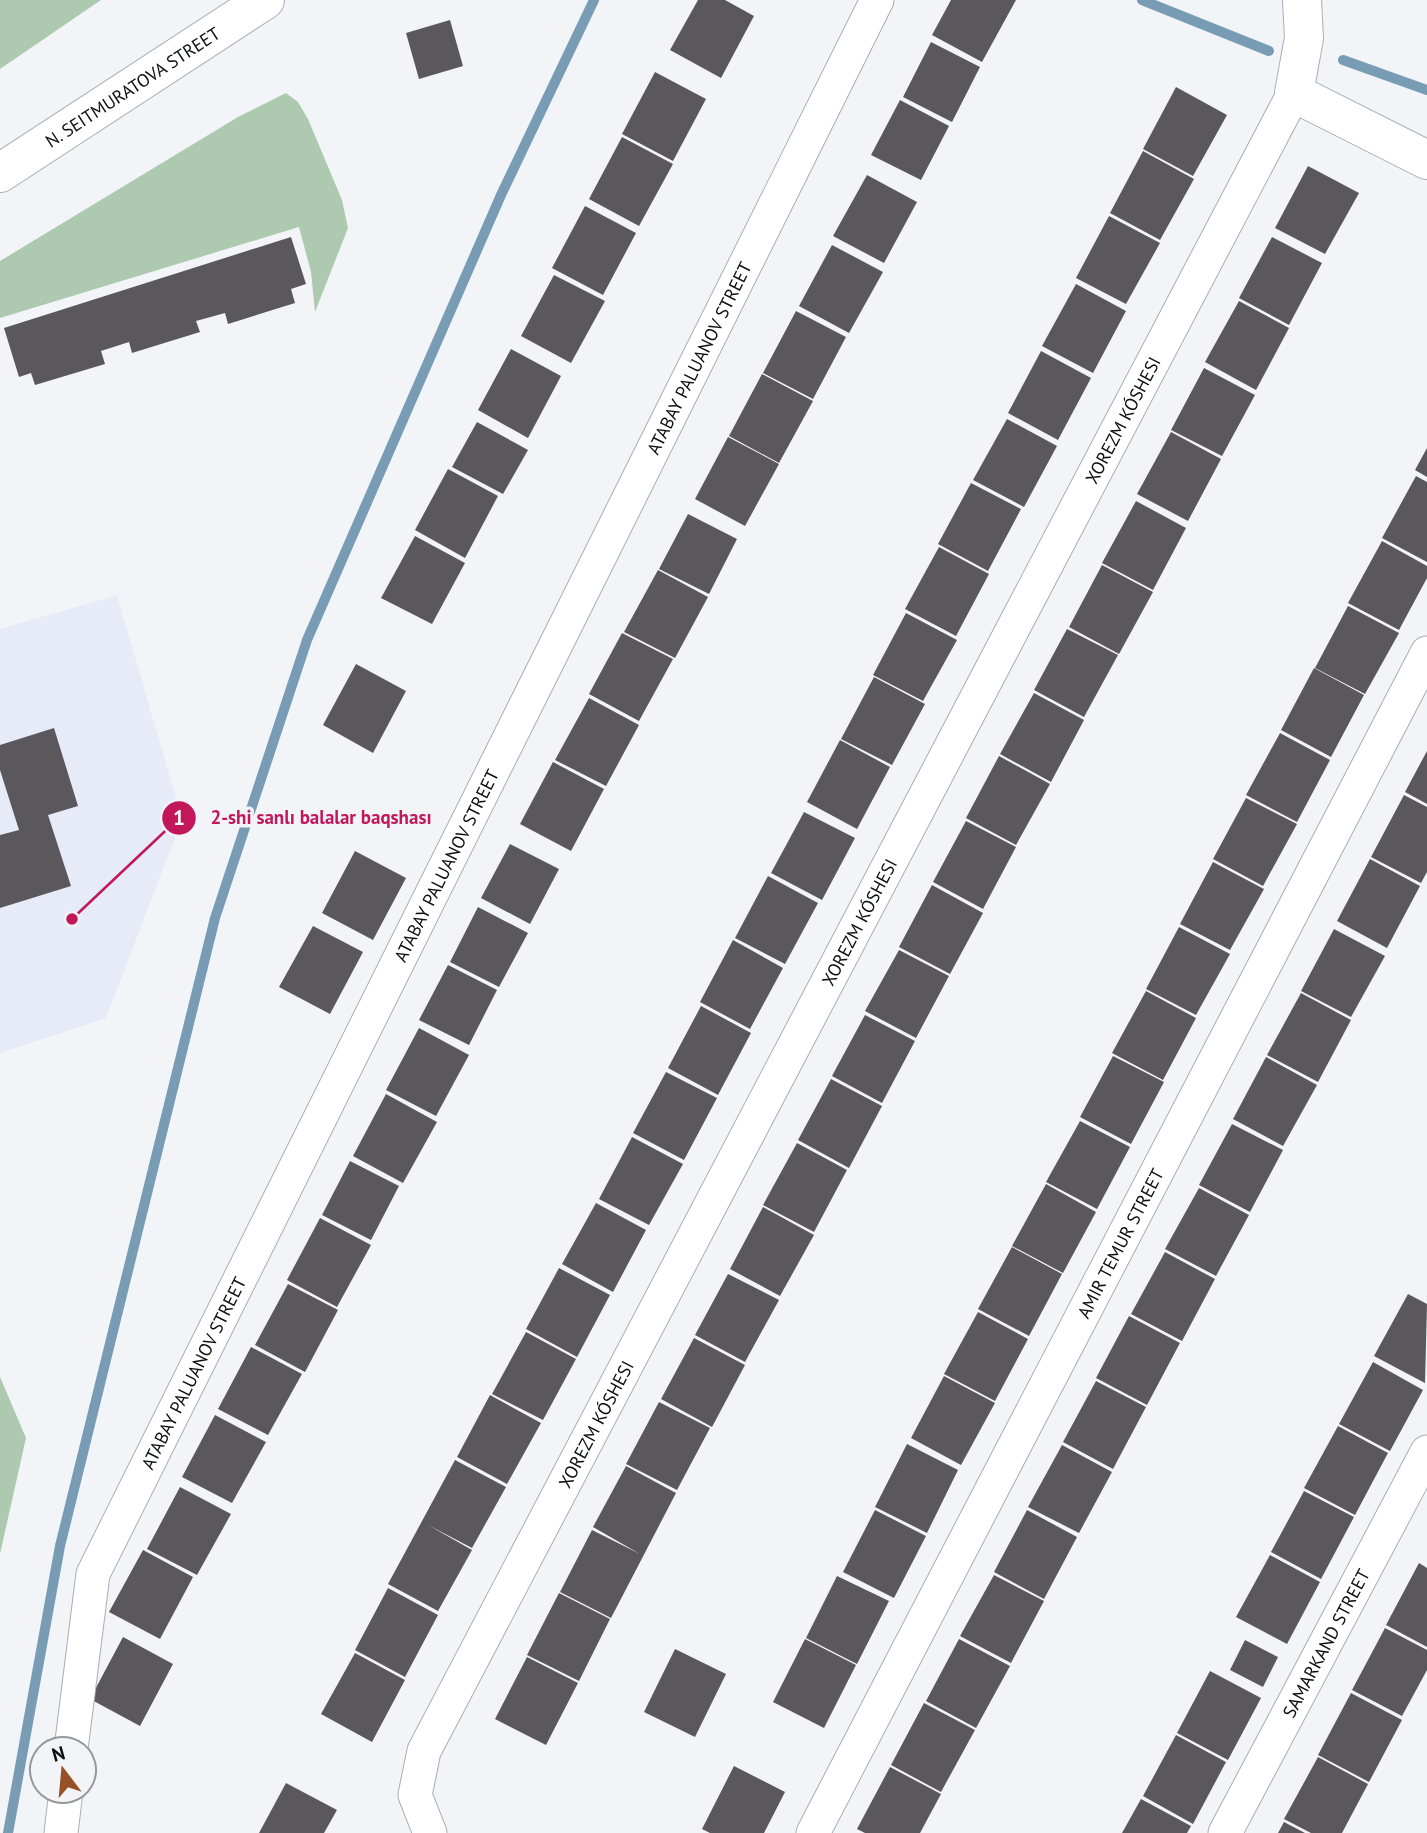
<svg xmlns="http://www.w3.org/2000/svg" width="1427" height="1833" font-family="'PT Sans',sans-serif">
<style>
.built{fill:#e7ebf7}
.green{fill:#adcab1}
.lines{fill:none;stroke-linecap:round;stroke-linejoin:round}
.stream{stroke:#779cb4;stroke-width:10}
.building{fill:#5a585c}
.street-casing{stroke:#acadb2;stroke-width:35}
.secondary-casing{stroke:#acadb2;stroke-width:40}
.street{stroke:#fff;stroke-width:33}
.secondary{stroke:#fff;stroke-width:38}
.labels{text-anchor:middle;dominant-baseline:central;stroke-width:7;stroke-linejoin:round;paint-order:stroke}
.street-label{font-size:18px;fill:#0d0e0f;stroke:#f2f4f8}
.leader{fill:none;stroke:#c2185b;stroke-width:2.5}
.callout-dot{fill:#c2185b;stroke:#f2f4f8;stroke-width:2.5}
.mark-label{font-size:21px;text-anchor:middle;font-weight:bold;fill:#fff}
.callout-label{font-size:19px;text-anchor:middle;font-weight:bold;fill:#c2185b;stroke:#f2f4f8;stroke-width:7;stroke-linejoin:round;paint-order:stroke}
</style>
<rect width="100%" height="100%" fill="#f2f4f8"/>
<path class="built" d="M117,595L182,819L106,1018L0,1053V629Z"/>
<path class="green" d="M0,0H101L0,69Z
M286,93L298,102L308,119L342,200L348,228L315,312L311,272L299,227L0,318V261L238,117Z
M0,1377L26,1438L0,1554Z"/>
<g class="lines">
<path class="stream" d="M1142,0L1269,51
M1343,60L1427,90
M8,1833L60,1546L215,918L307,640L501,195L594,0"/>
</g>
<path class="building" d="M698,0H725L754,16L721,78L670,50Z
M951,0H1016L982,62L932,35Z
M450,20L463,66L419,79L406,33Z
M931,42L980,67L952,122L903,97Z
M655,72L706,99L673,161L622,134Z
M1176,87L1227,115L1193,176L1143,149Z
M900,100L949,126L921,180L871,155Z
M622,137L673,164L639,226L589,199Z
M1143,151L1194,179L1160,240L1110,213Z
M1308,166L1359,193L1325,254L1275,228Z
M867,175L917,202L884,263L833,236Z
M585,206L636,233L603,295L552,268Z
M1109,216L1160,243L1126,304L1076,278Z
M291,237L306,284L291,289L295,303L228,324L225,313L196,321L200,332L132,353L129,342L101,351L105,364L35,385L31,373L19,377L4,328Z
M1272,237L1322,263L1289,325L1239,298Z
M832,245L883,272L849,333L799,306Z
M554,275L605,301L571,363L521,336Z
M1076,284L1126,311L1093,373L1042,346Z
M1239,301L1289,328L1256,390L1205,362Z
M796,311L846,337L813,399L763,373Z
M511,349L561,376L528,438L478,410Z
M1041,351L1091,378L1058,440L1008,413Z
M1204,368L1255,395L1222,456L1171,430Z
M762,374L813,401L779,463L729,436Z
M1007,419L1057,446L1024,507L973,480Z
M477,422L528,450L503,494L452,467Z
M1171,432L1221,459L1188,521L1137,494Z
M728,437L779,464L745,526L695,499Z
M1427,448V477L1415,470Z
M448,469L498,496L465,558L415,530Z
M1416,476L1427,482V562L1382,538Z
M971,483L1021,509L988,571L938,544Z
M1136,501L1186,528L1153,590L1102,563Z
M688,514L737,539L709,594L659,569Z
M415,536L465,563L432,624L381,598Z
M1382,541L1427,566V578L1399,630L1348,603Z
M939,547L989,574L956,636L905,609Z
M1102,565L1153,592L1119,654L1069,627Z
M658,570L708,597L675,658L624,632Z
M1348,606L1399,633L1365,694L1315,668Z
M906,613L957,640L923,701L873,675Z
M1067,629L1118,655L1084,717L1034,690Z
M622,633L673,659L639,721L589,694Z
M356,664L406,691L373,753L323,725Z
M1314,668L1364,695L1331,757L1281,730Z
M874,677L925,704L892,765L841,739Z
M1034,693L1084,720L1051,782L1000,754Z
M589,698L639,725L606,786L555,760Z
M54,728L78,806L48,815L71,886L0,908V835L19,830L0,770V745Z
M1280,733L1330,760L1297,822L1246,795Z
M840,740L890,767L857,829L807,802Z
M1427,751V804L1405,792Z
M999,756L1050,784L1016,845L966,818Z
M553,762L604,789L571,851L520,824Z
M1404,795L1427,807V872L1421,883L1371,857Z
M1246,798L1297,824L1263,886L1213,859Z
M804,812L855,838L822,900L771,873Z
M966,821L1016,847L983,909L933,882Z
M510,844L559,869L530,924L481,898Z
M355,851L406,878L373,940L322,913Z
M1370,859L1420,886L1387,948L1337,921Z
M1213,862L1264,889L1230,950L1180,924Z
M768,876L818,903L785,964L735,938Z
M932,885L983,913L950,974L899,947Z
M478,907L528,933L499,987L450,962Z
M313,926L363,952L330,1014L279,987Z
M1179,927L1230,954L1196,1015L1146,989Z
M1334,929L1385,956L1351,1017L1301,991Z
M733,940L783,968L750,1029L700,1002Z
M899,950L949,976L916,1038L865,1011Z
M448,965L497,990L469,1045L419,1020Z
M1146,991L1196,1018L1163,1080L1112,1053Z
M1301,993L1351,1020L1318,1082L1267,1055Z
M701,1006L751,1033L718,1095L668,1068Z
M865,1015L915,1041L882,1103L832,1076Z
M419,1028L469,1055L436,1116L386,1090Z
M1113,1056L1164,1082L1131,1144L1080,1117Z
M1266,1057L1317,1085L1283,1146L1233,1119Z
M666,1072L717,1098L684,1160L633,1133Z
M831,1079L882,1106L849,1168L798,1140Z
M386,1094L437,1122L403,1183L353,1156Z
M1080,1121L1130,1147L1097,1209L1046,1182Z
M1232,1124L1283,1150L1250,1212L1199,1185Z
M632,1137L683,1164L649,1225L599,1199Z
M797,1143L847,1170L814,1232L763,1205Z
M350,1161L399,1186L371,1240L322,1215Z
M1046,1184L1096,1212L1063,1273L1012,1246Z
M1199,1188L1249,1215L1216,1276L1165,1249Z
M596,1203L646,1230L613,1292L562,1264Z
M763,1207L814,1235L780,1296L730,1269Z
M320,1218L371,1245L337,1307L287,1280Z
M1012,1247L1062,1274L1029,1336L978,1309Z
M1165,1252L1215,1279L1182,1341L1131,1314Z
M559,1268L610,1295L577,1357L526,1329Z
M728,1274L779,1300L745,1362L695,1335Z
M288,1284L338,1310L305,1372L255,1345Z
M1408,1294L1427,1304L1425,1383L1374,1356Z
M978,1312L1028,1339L995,1401L944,1374Z
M1129,1316L1180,1343L1147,1405L1096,1378Z
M526,1332L576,1359L543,1420L492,1394Z
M694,1338L745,1365L712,1427L661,1399Z
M251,1347L302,1374L268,1435L218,1409Z
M1373,1362L1423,1390L1390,1451L1339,1424Z
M944,1376L995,1403L961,1465L911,1438Z
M1096,1381L1146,1407L1113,1469L1063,1442Z
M490,1395L541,1423L507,1484L457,1457Z
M659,1402L710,1428L677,1490L626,1464Z
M215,1415L266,1442L232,1503L182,1477Z
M1338,1426L1388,1453L1355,1515L1304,1488Z
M907,1444L958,1470L927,1533L875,1507Z
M1062,1445L1112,1472L1079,1533L1028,1507Z
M455,1460L506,1487L472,1548L428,1525L472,1550L438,1611L388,1584Z
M626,1466L676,1493L611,1618L560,1592L592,1530L640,1554L593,1527Z
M180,1487L231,1514L197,1575L147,1549Z
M1304,1491L1354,1517L1321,1579L1271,1552Z
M875,1510L926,1536L894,1598L843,1572Z
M1027,1510L1077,1537L1044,1599L994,1572Z
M143,1550L193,1577L160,1639L109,1612Z
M1270,1555L1320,1582L1287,1644L1236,1617Z
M1419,1563L1427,1568V1647L1386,1625Z
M994,1575L1044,1601L1011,1663L960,1636Z
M837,1576L889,1601L857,1664L806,1638Z
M388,1588L438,1615L405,1677L355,1650Z
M559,1593L610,1619L579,1681L527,1655Z
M1385,1628L1427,1650V1670L1402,1716L1352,1690Z
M123,1637L173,1664L140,1726L90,1699Z
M805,1639L856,1665L824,1728L773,1702Z
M959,1639L1010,1666L976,1728L926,1701Z
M1245,1640L1278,1657L1263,1687L1230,1670Z
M675,1649L726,1674L695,1737L644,1712Z
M355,1653L405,1680L372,1742L321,1714Z
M527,1657L578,1683L546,1745L495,1719Z
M1210,1671L1261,1698L1228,1760L1177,1733Z
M1351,1693L1402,1720L1369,1782L1318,1755Z
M924,1703L975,1730L941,1792L891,1765Z
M1176,1735L1226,1762L1193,1824L1143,1796Z
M1318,1757L1368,1784L1342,1833H1311L1284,1819Z
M734,1766L785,1792L764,1833H710L702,1829Z
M890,1767L941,1794L920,1833H865L857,1829Z
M286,1783L337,1810L324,1833H259Z
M1141,1799L1191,1826L1187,1833H1122Z
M1284,1822L1305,1833H1278Z"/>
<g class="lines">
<defs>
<g id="street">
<path id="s1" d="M71,1749L93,1574L877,0"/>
<path d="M61,1833L66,1791"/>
<path id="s2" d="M430,1833L415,1795L424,1751L1294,93"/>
<path id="s3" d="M813,1833L1427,653"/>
<path id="s4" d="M1225,1833L1427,1452"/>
</g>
<g id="secondary">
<path d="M1302,0L1304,38L1294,93L1427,160"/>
<path id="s5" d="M0,173L265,0"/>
</g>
</defs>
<use href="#street" class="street-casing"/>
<use href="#secondary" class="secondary-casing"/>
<use href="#street" class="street"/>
<use href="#secondary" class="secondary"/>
</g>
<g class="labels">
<g class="street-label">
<text stroke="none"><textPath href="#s5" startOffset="158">N. SEITMURATOVA STREET</textPath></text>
<text stroke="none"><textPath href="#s1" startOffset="1535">ATABAY PALUANOV STREET</textPath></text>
<text stroke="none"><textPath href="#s2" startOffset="1589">XOREZM KÓSHESI</textPath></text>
<text stroke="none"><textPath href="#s1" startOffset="968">ATABAY PALUANOV STREET</textPath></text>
<text stroke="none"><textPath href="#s2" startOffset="1022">XOREZM KÓSHESI</textPath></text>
<text stroke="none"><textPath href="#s3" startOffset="665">AMIR TEMUR STREET</textPath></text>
<text stroke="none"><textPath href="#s1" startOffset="401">ATABAY PALUANOV STREET</textPath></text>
<text stroke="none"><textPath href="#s2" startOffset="455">XOREZM KÓSHESI</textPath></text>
<text stroke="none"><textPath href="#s4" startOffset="215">SAMARKAND STREET</textPath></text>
</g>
</g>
<path class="leader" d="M72 919L179 818"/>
<g class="callout-dot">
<circle cx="72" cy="919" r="7"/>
<circle cx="179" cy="818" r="18"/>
</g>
<g class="mark-label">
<text x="179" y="825">1</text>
</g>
<g class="callout-label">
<text x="321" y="824">2-shi sanlı balalar baqshası</text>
</g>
<g transform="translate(63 1770) rotate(344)"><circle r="33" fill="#f2f4f8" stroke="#96989b" stroke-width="2"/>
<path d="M0-5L12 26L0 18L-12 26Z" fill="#965126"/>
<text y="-10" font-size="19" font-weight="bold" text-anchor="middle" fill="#0d0e0f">N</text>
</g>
</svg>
